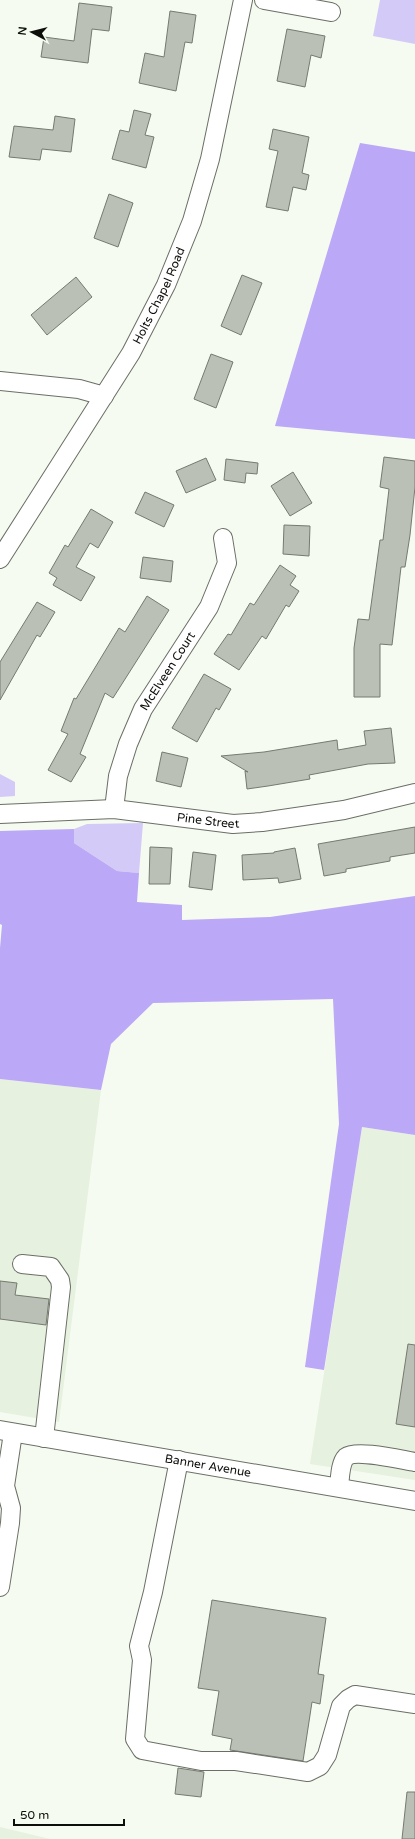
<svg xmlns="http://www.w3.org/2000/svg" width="415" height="1839" font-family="'Varela Round',sans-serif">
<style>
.built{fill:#e7f1df}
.green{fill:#d3caf7}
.forest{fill:#bba8f7}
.building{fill:#bac0b5;stroke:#757a70}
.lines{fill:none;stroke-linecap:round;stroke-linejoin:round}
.minor-casing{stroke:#6a6f65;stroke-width:20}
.minor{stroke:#fff;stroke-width:18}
.labels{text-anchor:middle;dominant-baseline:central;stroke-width:3.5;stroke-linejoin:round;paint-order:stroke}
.street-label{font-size:12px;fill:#0c0e0a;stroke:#f5fbf0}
</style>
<rect width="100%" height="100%" fill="#f5fbf0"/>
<path class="built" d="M0,1079L101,1090L59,1422L0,1412Z
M362,1127L415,1135V1480L310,1464Z
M0,1827L50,1839H0Z"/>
<path class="green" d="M380,0H415V44L373,36Z
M0,774L15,782V796L0,797Z
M143,823L139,873L117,871L74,843V829L87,824Z"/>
<path class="forest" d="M360,143L415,152V439L275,426Z
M74,829V843L117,871L139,873L137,902L182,905V920L270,917L415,896V1135L362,1127L324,1370L305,1367L339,1124L333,999L153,1003L111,1044L101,1090L0,1079V948L2,925L0,924V831Z"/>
<path class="building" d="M79,3L112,7L109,31L92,29L88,63L41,57L44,37L74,41Z
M170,11L196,15L192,43L185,42L176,91L139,83L145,53L164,57Z
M287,29L325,36L321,58L311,55L305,87L277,81Z
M134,110L151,114L145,135L154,137L146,168L112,159L120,130L129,132Z
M55,116L75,119L71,152L42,149L40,160L9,157L14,126L53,130Z
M273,129L309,137L302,173L309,175L306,190L293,187L288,211L266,207L278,151L269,149Z
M109,194L133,203L118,247L94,238Z
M242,275L262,283L241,335L221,326Z
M76,277L92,297L47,335L31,315Z
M211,354L233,362L216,408L194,399Z
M384,457L415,461V487L410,535L405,567H401L392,645L380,644V697H354V648L358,619L369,620L380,540H383L389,489L380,487Z
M206,458L216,480L186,493L176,471Z
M226,459L258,463L257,474L246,473L245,483L224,480Z
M293,472L312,503L290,516L271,486Z
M145,492L174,505L164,527L135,513Z
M91,509L113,522L98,548L90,543L76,567L95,577L81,601L53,585L57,578L49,573L65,545L68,547Z
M284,525L310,526L309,556L283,554Z
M143,557L173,561L171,582L140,578Z
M280,565L296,576L290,585L299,591L289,607L286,605L266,639L262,636L239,670L214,654L228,634L231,635L250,603L254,605Z
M147,596L169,610L113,698L105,693L80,754L86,757L71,782L48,770L68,734L61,731L74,698L76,699L119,628L125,632Z
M37,602L55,612L40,637L37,635L0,700V662Z
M204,674L231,689L219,710L216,708L197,742L172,728Z
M391,728L395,763L368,764L309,775L310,779L268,786L247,789L245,771L248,772L221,756L264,752L337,740L338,750L366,745L364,731Z
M162,752L188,758L181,787L156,781Z
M415,827V853L390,857V861L346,869V872L324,876L318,844Z
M150,847L172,848L170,884H149Z
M295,848L301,879L279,883L278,878L243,880L242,855L274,853V852Z
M193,852L216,855L212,890L189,887Z
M0,1281L17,1283L15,1295L49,1299L46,1325L0,1319Z
M408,1344L415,1345V1427L396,1424Z
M212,1600L326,1618L318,1674L324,1675L320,1704L312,1702L303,1761L230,1750L232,1739L212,1735L219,1691L198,1688Z
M178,1768L204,1772L201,1797L175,1794Z
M407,1792H415V1839H402Z"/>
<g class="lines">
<defs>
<g id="minor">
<path d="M264,0L331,12"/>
<path d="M0,381L79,389L104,396"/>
<path id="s1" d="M0,559L131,353L166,285L192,221L210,159L243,0"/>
<path id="s2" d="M114,809L118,776L128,744L143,709L209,607L227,563L223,538"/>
<path id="s3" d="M0,814L114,809L233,824L262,822L344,810L415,793"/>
<path d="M22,1264L51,1267L60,1280L61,1287L44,1438"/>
<path id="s4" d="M0,1430L415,1501"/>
<path d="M179,1460L153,1592L139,1646L142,1660L135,1739L142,1750L201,1761H236L308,1772L320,1766L327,1755L341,1706L348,1699L355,1695L415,1704"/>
<path d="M339,1487C340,1479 340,1463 346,1457C356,1449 402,1460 415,1462"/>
<path d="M0,1587L10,1523L11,1508L5,1486L13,1433"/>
</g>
</defs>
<use href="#minor" class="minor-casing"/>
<use href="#minor" class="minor"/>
</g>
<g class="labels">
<g class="street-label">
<text stroke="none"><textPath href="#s1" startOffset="308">Holts Chapel Road</textPath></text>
<text stroke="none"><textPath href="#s2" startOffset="150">McElveen Court</textPath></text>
<text stroke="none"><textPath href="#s3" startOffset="209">Pine Street</textPath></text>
<text stroke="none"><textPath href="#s4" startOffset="211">Banner Avenue</textPath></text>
</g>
</g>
<g transform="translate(32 32) rotate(277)" stroke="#f5fbf0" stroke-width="3" paint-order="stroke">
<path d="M0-3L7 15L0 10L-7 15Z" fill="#0c0e0a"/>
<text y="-6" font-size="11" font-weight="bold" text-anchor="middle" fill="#0c0e0a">N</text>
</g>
<path d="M14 1819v6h110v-6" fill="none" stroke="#0c0e0a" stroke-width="2"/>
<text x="20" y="1819" font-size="12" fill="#0c0e0a" stroke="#f5fbf0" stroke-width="3" paint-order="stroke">50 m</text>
</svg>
